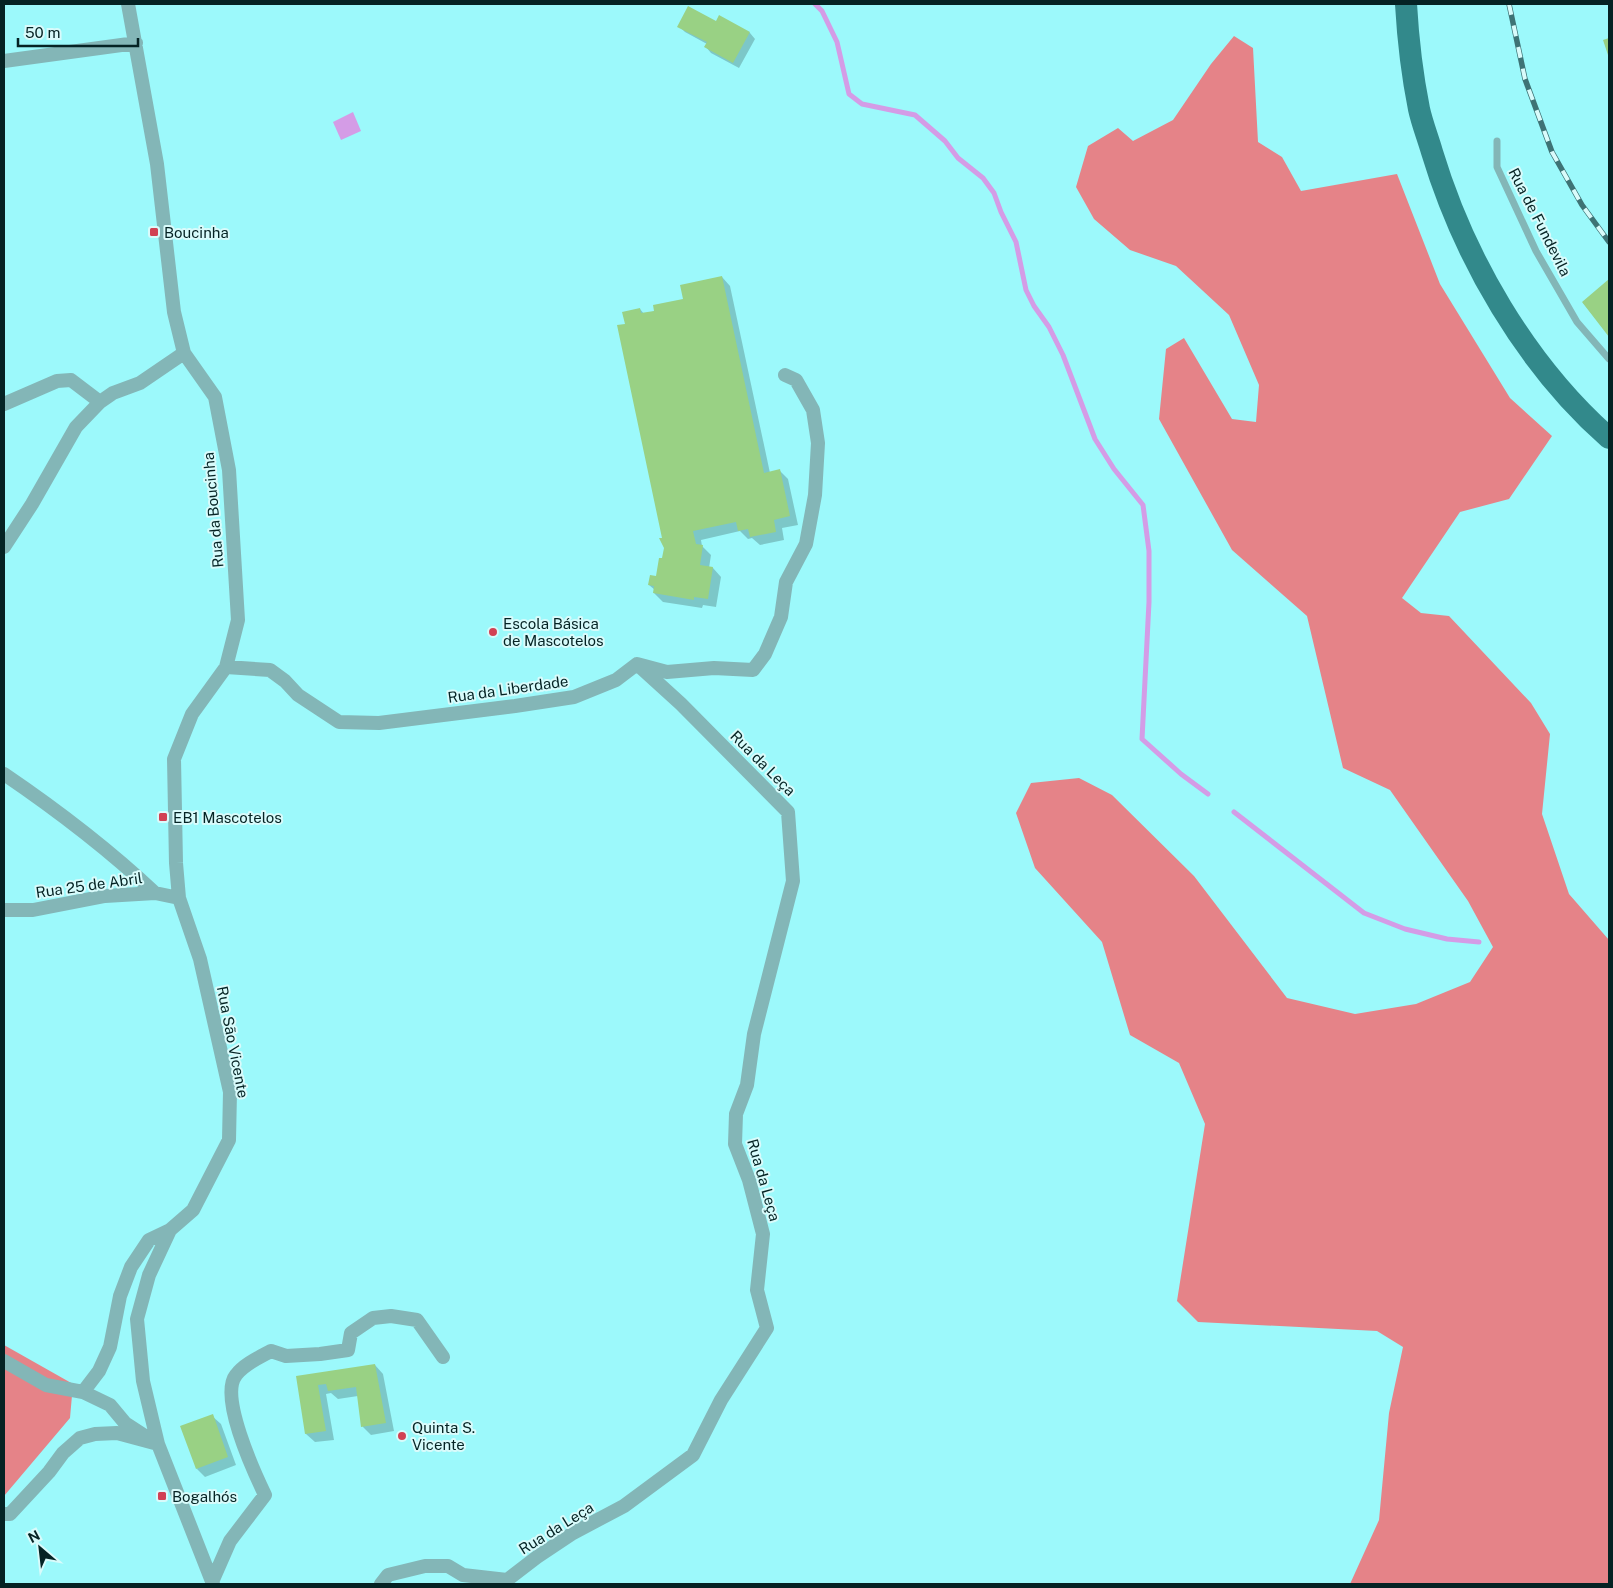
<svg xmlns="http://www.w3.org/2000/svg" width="1613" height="1588" font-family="'Public Sans',sans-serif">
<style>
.forest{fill:#e58388}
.water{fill:#d49ce6}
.shadow{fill:#0003}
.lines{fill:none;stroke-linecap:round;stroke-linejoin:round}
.stream{stroke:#d49ce6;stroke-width:5}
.building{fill:#99d184}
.service{stroke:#83b6b7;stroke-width:7}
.minor{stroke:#83b6b7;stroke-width:14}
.primary{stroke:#32898b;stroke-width:22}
.rail-casing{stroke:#3e7375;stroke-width:5.5}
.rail{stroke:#d9fbfb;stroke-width:4;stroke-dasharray:11;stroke-linecap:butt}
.poi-dot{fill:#d14153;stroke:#d9fbfb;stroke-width:2}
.labels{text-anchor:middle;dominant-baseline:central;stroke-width:4;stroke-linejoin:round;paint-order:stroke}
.street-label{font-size:15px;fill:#052324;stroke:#d9fbfb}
.poi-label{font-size:15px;fill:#052324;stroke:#d9fbfb;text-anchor:start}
</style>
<rect width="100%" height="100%" fill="#9cf9fb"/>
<path class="forest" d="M1234,36L1253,48L1258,142L1282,157L1301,191L1397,174L1440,284L1510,398L1552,436L1509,499L1460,512L1402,598L1421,613L1449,616L1531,703L1550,734L1542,814L1569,894L1609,940V1584H1350L1379,1520L1389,1413L1403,1347L1377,1331L1198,1322L1177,1301L1205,1124L1179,1063L1130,1035L1102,942L1035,868L1016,813L1031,783L1079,778L1112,795L1194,876L1287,998L1355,1014L1416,1004L1470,982L1493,947L1468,901L1390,790L1343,768L1307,616L1232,550L1159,419L1166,349L1184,338L1232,419L1256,422L1259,385L1229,315L1176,266L1130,250L1094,219L1076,187L1088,146L1118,128L1133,141L1173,120L1211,64Z
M4,1345L73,1384L70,1418L4,1496Z"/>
<path class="water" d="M353,112L361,131L341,140L333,122Z"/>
<path class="shadow" d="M720,17L750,33L755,39L739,68L711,53L706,47L707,44L685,32L679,26L716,23Z
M722,277L730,286L770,473L780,471L788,479L798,525L782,528L784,540L760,545L752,538L748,539L740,531L701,540L702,546L711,555L709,568H713L721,577L716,607L703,605L702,608L663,602L654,593L655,590L649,585L657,577L663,560L666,548L626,325L640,309L644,314L656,311L684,300Z
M1609,281V335L1583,303Z
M375,1365L383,1374L394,1431L371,1435L363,1427L358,1396L338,1399L331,1393L326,1394L334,1440L315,1442L306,1434L298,1377Z
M212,1416L221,1424L236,1465L205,1477L197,1469Z"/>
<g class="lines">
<path class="stream" d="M815,4L822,11L837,42L849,94L862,104L915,115L945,141L958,158L983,178L994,193L1001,212L1016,242L1026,290L1034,306L1049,327L1063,355L1095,439L1114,469L1143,505L1149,551V602L1142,739L1181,774L1208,794
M1234,812L1364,913L1405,929L1447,939L1479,942"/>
</g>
<path class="building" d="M688,6L716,21L719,15L750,32L733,63L704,47L707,42L677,27Z
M1609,38V58L1603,40Z
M722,276L764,473L780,469L790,516L774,520L776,532L750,537L748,529L738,531L736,522L693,531L696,544L703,545L700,565L713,567L708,599L694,597V600L653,593L654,586L648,585L650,575L656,576L659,558H662L664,548L659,538H662L617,325L625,324L622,312L640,308L641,313L654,311L653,305L683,299L680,285Z
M1609,279V337L1582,302Z
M375,1364L386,1423L361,1427L356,1387L328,1391L326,1384L318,1385L326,1431L305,1434L296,1376Z
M213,1414L228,1457L196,1469L180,1426Z"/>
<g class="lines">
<path class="service" d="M1497,141V167L1536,251L1577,322L1609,359"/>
<path class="minor" d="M128,4L157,164L174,312L184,353L215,397L229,470L238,620L226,667L192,714L174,759L176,863L179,898L200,959L230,1092L229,1140L193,1210L170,1230L149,1275L137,1319L143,1381L158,1444L213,1584
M4,61L136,43
M4,404L57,381L71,380L100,402L113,393L140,383L184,353
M4,547L32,504L76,427L100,402
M226,667L270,670L285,681L298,695L339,722L379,723L515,706L574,697L616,680L637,664L667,672L714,668L753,670L765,654L781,617L786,582L806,544L815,495L818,443L813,410L796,380L785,375
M4,774C57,810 108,849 155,893
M4,910H33L105,896L155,893L179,898
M4,1361L46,1385L83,1392L110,1405L125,1423L145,1436
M83,1392L99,1371L110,1347L120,1296L131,1267L149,1240L170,1230
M4,1514H10L49,1472L63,1453L80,1438L95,1434L117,1433L158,1444
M212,1582L230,1541L265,1495C254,1472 219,1396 236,1375C244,1364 260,1357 271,1351L286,1356L320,1354L348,1350L351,1333L373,1318L391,1316L417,1320L443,1357
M381,1584L388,1575L425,1566H448L463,1575L507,1580L537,1557L573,1533L624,1506L693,1455L721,1400L767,1328L757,1290L763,1234L749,1180L735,1144L736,1114L747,1085L754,1034L793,881L788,812L681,704L637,664"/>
<path class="primary" d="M1406,4C1408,39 1412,74 1419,109C1422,123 1428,138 1432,152C1464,258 1526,365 1609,438"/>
<defs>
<path id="rail" d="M1509,4L1525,79L1552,152L1582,205L1609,242"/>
</defs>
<use href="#rail" class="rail-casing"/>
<use href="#rail" class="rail"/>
</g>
<g class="poi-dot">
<rect x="149" y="227" width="10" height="10" rx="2.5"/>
<circle cx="493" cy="632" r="5"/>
<rect x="158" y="812" width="10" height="10" rx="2.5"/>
<circle cx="402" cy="1436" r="5"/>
<rect x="157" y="1491" width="10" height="10" rx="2.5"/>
</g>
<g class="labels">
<g class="street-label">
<text transform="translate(1540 222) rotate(63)">Rua de Fundevila</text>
<text transform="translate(213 510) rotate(-95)">Rua da Boucinha</text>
<text transform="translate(508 689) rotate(-8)">Rua da Liberdade</text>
<text transform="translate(763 763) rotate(45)">Rua da Leça</text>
<text transform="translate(89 885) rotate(-8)">Rua 25 de Abril</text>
<text transform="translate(233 1042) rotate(79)">Rua São Vicente</text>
<text transform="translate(764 1180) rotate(74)">Rua da Leça</text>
<text transform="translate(556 1528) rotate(-32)">Rua da Leça</text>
</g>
<g class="poi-label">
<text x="164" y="232">Boucinha</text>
<text x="503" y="623">Escola Básica<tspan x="503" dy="17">de Mascotelos</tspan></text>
<text x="173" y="817">EB1 Mascotelos</text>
<text x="412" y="1427">Quinta S.<tspan x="412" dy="17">Vicente</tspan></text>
<text x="172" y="1496">Bogalhós</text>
</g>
</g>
<rect width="1613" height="1588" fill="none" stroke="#052324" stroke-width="10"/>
<g transform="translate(40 1548) rotate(332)" stroke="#d9fbfb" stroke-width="4" paint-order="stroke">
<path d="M0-4L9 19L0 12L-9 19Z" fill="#052324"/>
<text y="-8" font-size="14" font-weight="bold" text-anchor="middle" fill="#052324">N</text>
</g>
<path d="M18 38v8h120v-8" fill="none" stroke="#052324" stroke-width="2.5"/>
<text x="25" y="38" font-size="15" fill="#052324" stroke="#d9fbfb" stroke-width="4" paint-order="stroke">50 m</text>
</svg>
